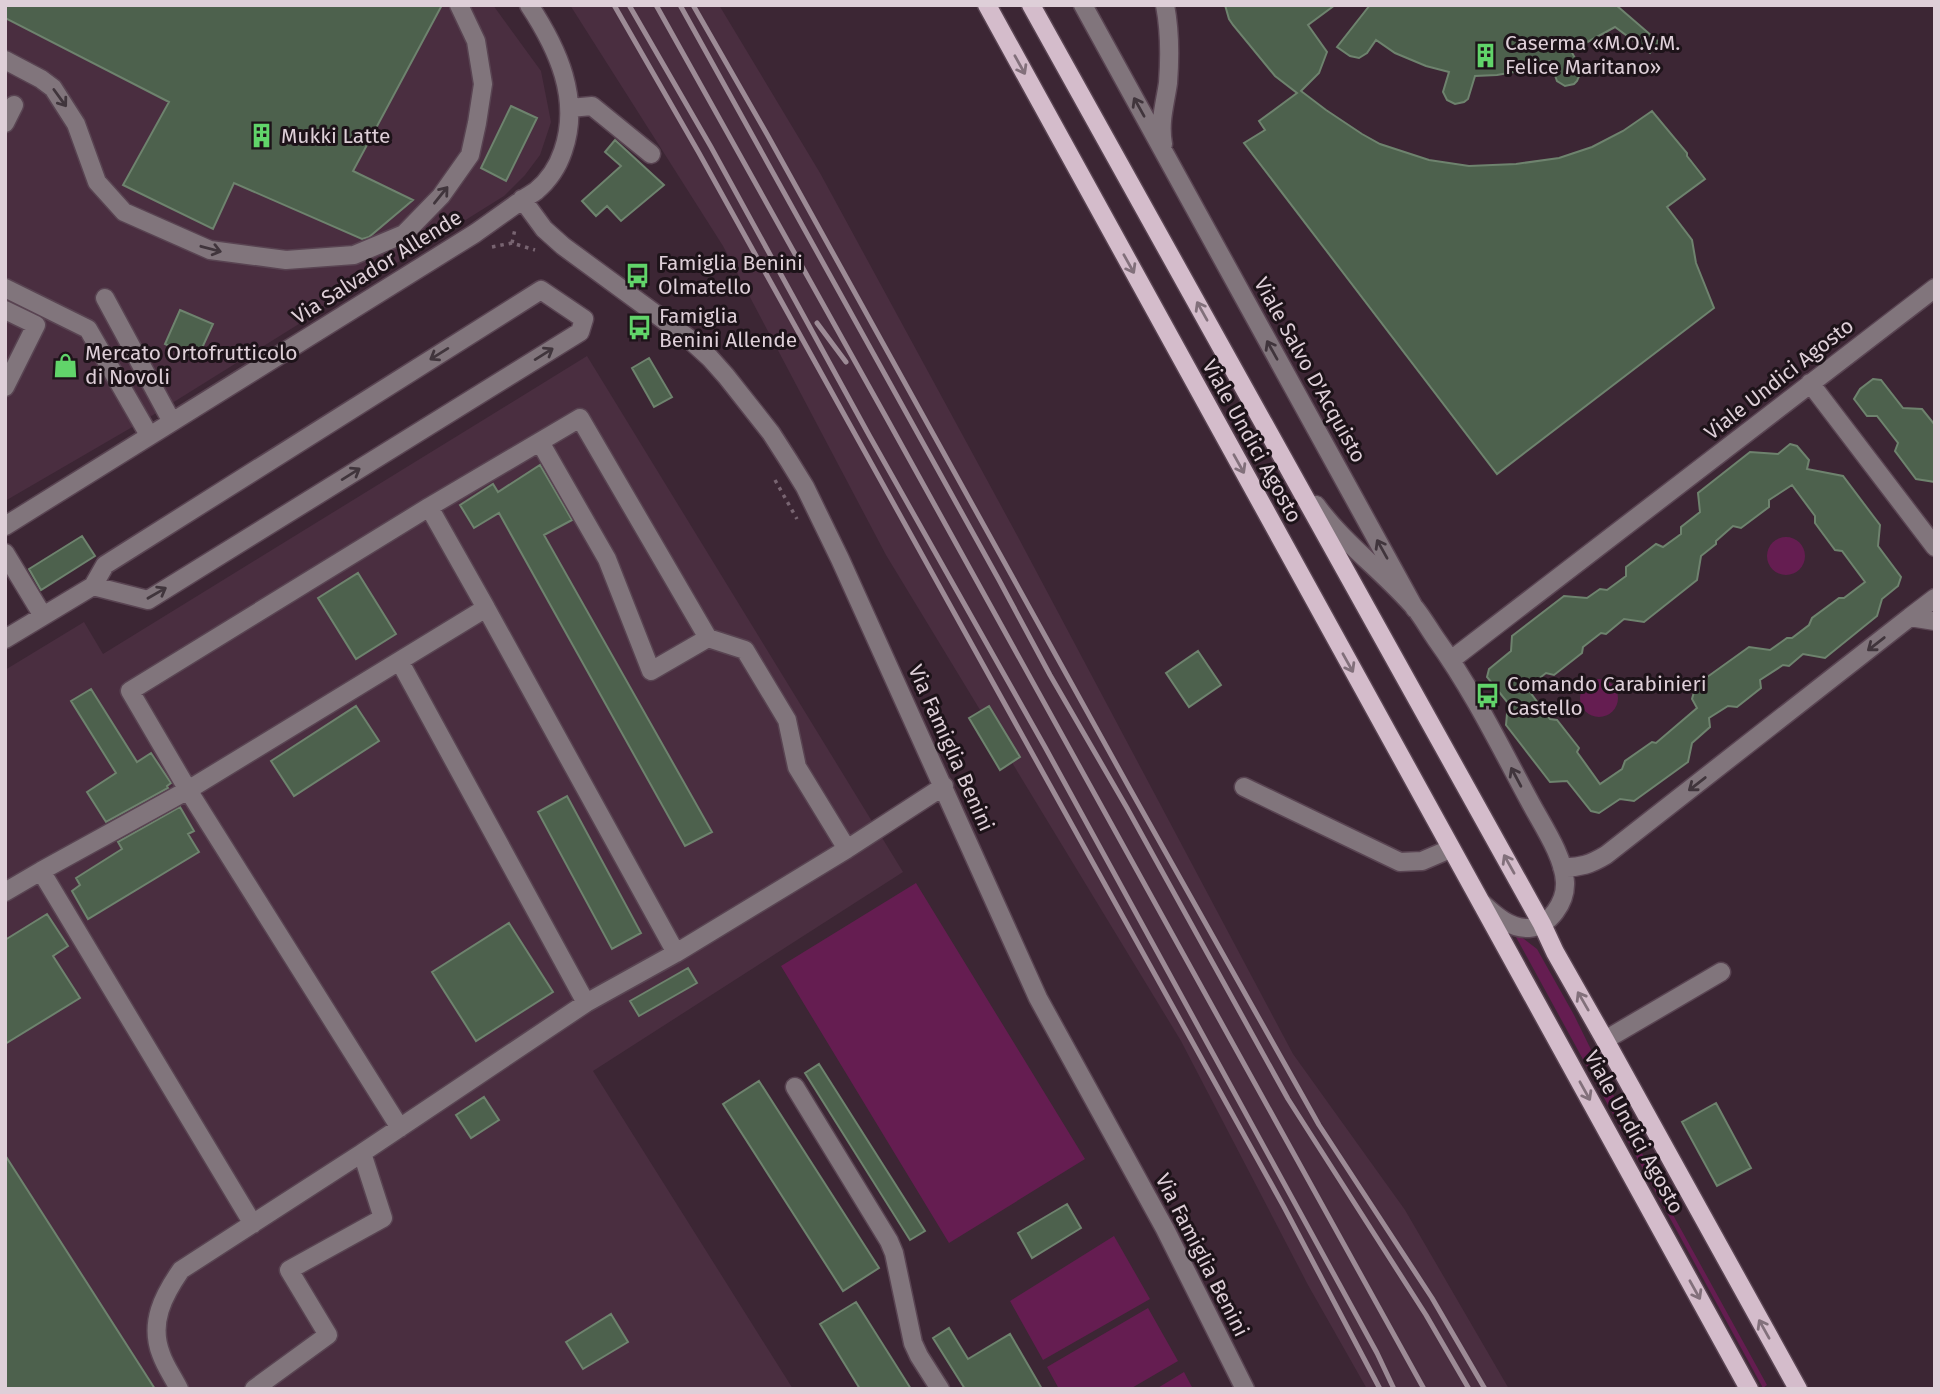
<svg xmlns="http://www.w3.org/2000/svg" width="1940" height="1394" font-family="'Fira Sans',sans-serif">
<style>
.built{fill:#4a2e40}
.green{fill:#651d51}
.building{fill:#4d614d;stroke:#6e836e;stroke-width:2;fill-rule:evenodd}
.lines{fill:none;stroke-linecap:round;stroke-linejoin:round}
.minor-casing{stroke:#594452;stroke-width:21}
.major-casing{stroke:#594452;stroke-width:21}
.path{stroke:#786471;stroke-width:3.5;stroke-dasharray:3.5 5;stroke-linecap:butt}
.minor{stroke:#81757c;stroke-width:18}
.major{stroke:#d4bccb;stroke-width:18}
.rail{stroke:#9d8b96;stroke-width:5}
.oneway{stroke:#82707b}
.oneway2{stroke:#40353c}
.labels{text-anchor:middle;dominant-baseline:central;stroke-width:6;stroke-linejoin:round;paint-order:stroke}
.poi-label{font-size:21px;fill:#decfd8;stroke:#1d1319;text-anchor:start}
.street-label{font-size:21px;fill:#decfd8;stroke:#1d1319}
</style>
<rect width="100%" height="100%" fill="#3c2634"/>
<path class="built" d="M5,5H493L541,71L551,122L540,155L525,175L504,196L153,415L5,501Z
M570,5H719L820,173L1018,537L1293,1054L1405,1210L1509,1389H1367L1308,1285L1181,1041L886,555L723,246Z
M587,356L903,872L593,1071L793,1389H5V670L84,622L103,654Z"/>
<path class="green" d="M1767 556a19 19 0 1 1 38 0a19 19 0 1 1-38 0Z
M1580 698a19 19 0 1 1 38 0a19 19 0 1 1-38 0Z
M916,883L1085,1159L949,1243L781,966Z
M1519,935L1537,949L1574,1015L1667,1204L1767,1385L1763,1388L1516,937Z
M1114,1236L1150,1299L1043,1360L1010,1301Z
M1148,1308L1178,1361L1130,1389H1059L1047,1367Z
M1184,1372L1193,1389H1156Z"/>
<path class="building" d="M5,5H442L353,171L413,200L369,237L362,239L234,183L213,229L123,185L169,102L5,18Z
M1225,5H1335L1308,25L1327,52L1319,73L1301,91L1326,110L1362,134L1380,144L1429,160L1469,166L1516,164L1559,158L1592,147L1623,131L1652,111L1687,153V156L1705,179L1667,207L1692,240L1696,263L1714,308L1497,474L1244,143L1265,130L1259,121L1297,93L1275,76L1233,25L1229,19Z
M1370,5H1616L1659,42L1650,53L1615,27L1571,51L1580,67L1581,72L1577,81L1574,84L1565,86L1557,81L1550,61L1526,70L1497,75L1475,76L1468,99L1464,102L1455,104L1447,100L1443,92L1449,72L1426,66L1395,53L1376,40L1367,53L1359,58L1350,56L1337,47Z
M511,106L537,118L506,181L481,168Z
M615,140L664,185L621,221L607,206L596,216L582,201L621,166L605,152Z
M180,310L213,324L197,359L165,344Z
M649,358L672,397L654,407L632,368Z
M1873,379L1881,380L1903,408L1922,409L1935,425V482L1916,479L1895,451L1898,443L1877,416H1867L1854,399L1860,389Z
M1790,444L1797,446L1809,460L1807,469L1843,476L1880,525L1878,546L1901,577L1898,586L1882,599L1877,616L1825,658L1803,654L1789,666L1783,665L1760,680L1761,688L1737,707L1728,706L1709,718L1710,727L1692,743L1688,762L1634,801L1620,799L1599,813L1591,811L1567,781L1550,782L1506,725L1508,703L1487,677L1489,669L1511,651L1512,636L1564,596L1587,598L1600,589L1607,590L1626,576V567L1656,544L1663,547L1681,534V527L1700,512L1698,493L1750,452L1778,454ZM1792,485L1815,516V523L1835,550L1842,551L1865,582L1844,598H1839L1812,618L1809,625L1792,638H1787L1770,650L1749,647L1696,685L1692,699L1697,708L1656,743L1652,742L1625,761L1622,769L1600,784L1577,752L1579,748L1557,720L1550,719L1527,688L1546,673L1554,675L1582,653L1583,647L1601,633L1606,634L1624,619L1644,622L1697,580L1701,556L1716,544V541L1733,526L1741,528L1769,507V500Z
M540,465L572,520L544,535L712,832L685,846L499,513L474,528L460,505L493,484L498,492Z
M82,536L95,556L41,590L29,569Z
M358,573L396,634L356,659L318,598Z
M1198,651L1221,685L1189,707L1166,673Z
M91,689L137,762L151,753L171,783L167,786L168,788L106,822L87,792L116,773L71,701Z
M356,706L379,741L294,796L271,761Z
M989,706L1020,757L1000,770L969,718Z
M567,796L641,933L612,949L538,812Z
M180,807L194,831L188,834L199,852L88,919L72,891L80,885L76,878L122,849L118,842Z
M47,914L68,946L53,956L80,998L5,1044V940Z
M509,923L553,992L476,1041L432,972Z
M688,968L697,983L639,1016L630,1001Z
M819,1064L925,1231L910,1240L805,1073Z
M759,1081L879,1268L843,1291L723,1104Z
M484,1097L499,1120L471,1138L456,1115Z
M1716,1103L1751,1168L1717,1186L1682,1122Z
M5,1155L155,1389H5Z
M1067,1204L1081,1228L1032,1258L1018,1233Z
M856,1302L911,1389H860L820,1324Z
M611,1314L628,1342L583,1369L566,1342Z
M949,1328L968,1359L1010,1334L1042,1389H965L933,1338Z"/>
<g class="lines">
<defs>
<path id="minor" d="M1083,5L1415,609
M5,60L41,79L53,88L76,124L97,182L124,212L210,250L286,260L354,255L404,234L441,196L470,155L477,123L483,84L476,41L459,5
M570,108L592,106L651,154
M5,123L14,105
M1163,144C1159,122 1165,104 1168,83C1170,57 1170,31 1165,5
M522,199L544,229L563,246L687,337L710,358L726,376L771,433L789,461L805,487L840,559L1038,998L1165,1229L1245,1389
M5,288L88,329L149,435
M105,298L172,422
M5,310L36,325L5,387
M1810,383L1935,547
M1316,505C1344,544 1384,572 1415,608C1423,618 1429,629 1436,639C1472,689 1500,746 1529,800C1541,823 1564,856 1565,882C1566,902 1550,926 1529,928C1510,929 1495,915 1483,904
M5,526L474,234C490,223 506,211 522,200C526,197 532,194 536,191C548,181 558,166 563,151C581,99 558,49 529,5
M5,553L43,616
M486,608L429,507L580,418L708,638L651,671L607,559L540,442
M1910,617L1935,598
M708,638L745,650L787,720L797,767L847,849
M5,639L93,586L105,565L541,290L584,319L580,332L148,600L93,586
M1451,660L1935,288
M400,662L586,1003
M1244,787L1400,862L1422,861L1450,849
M1562,867C1580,868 1591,864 1606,855L1910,617L1935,621
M41,871L253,1224
M5,892L41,871L188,790L486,608L676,953
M1605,1040L1721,972
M795,1087L889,1241L894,1253L913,1343L919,1356L940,1389
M400,1128L188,790L130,691L429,507
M362,1153L586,1003L676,953L847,849L944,786
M179,1389C173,1377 165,1366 161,1354C149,1323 163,1296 181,1270L362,1153L383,1218L289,1270L328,1335L254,1389"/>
<path id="major" d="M987,5L1749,1389
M1031,5L1542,924L1555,952L1605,1040L1798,1389"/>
</defs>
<use href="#minor" class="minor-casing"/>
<use href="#major" class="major-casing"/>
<path class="path" d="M512,243L515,229
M492,247L512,243L535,250
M775,480L797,519"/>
<use href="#minor" class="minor"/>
<use href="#major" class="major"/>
<path class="rail" d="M614,5L699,153L1284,1207L1380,1389
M629,5L711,147L869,435L1045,747L1377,1353L1394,1389
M656,5L886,417L1424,1389
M680,5L999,580L1050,675L1127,808L1288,1099L1426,1315L1469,1389
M693,5L768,136L1130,789L1319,1125L1432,1298L1485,1389
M817,323L846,362"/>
</g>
<defs><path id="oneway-shaft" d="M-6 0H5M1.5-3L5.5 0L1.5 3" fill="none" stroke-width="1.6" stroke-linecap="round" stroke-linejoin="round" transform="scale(1.75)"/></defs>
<g class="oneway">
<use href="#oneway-shaft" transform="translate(1020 65) rotate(61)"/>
<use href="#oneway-shaft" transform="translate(1129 264) rotate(61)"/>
<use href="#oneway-shaft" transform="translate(1202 311) rotate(-119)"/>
<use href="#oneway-shaft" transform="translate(1239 464) rotate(61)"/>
<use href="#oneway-shaft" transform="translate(1348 663) rotate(61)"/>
<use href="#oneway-shaft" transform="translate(1509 864) rotate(-119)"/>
<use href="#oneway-shaft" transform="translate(1583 1001) rotate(-120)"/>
<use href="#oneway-shaft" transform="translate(1585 1091) rotate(61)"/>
<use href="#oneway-shaft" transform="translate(1695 1290) rotate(61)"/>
<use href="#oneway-shaft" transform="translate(1764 1329) rotate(-119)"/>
</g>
<g class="oneway2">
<use href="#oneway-shaft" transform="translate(60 98) rotate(54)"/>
<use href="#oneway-shaft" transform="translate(1139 107) rotate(-119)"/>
<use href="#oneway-shaft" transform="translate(441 195) rotate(-51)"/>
<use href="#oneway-shaft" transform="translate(211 249) rotate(15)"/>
<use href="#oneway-shaft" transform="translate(1272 350) rotate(-119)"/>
<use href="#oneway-shaft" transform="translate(439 354) rotate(148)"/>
<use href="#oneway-shaft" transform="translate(544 354) rotate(-32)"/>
<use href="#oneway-shaft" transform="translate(351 474) rotate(-32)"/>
<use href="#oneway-shaft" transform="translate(1382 549) rotate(-119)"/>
<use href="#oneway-shaft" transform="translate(157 593) rotate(-30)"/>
<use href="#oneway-shaft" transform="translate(1876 644) rotate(142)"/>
<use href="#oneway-shaft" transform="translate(1516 777) rotate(-118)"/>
<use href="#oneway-shaft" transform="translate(1697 784) rotate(142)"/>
</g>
<defs>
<symbol id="building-bare" viewBox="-9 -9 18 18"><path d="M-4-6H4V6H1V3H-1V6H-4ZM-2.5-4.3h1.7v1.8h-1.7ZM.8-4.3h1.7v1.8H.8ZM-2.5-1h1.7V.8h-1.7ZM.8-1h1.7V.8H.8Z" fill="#61d46a" stroke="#1d1319" stroke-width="2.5" paint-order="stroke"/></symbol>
<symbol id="bus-bare" viewBox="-9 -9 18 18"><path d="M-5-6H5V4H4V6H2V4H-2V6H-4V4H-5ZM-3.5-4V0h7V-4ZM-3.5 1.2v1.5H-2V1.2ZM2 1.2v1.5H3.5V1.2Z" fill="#61d46a" stroke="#1d1319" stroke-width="2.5" paint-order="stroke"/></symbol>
<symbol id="shop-bare" viewBox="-9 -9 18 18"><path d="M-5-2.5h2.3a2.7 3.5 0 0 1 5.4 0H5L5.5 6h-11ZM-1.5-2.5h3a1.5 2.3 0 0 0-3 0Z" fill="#61d46a" stroke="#1d1319" stroke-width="2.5" paint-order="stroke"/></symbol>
</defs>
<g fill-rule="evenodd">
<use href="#building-bare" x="1468" y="38" width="35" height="35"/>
<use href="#building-bare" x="244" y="118" width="35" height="35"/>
<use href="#bus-bare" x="620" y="258" width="35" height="35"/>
<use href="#bus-bare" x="622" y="310" width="35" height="35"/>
<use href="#shop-bare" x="48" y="348" width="35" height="35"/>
<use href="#bus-bare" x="1470" y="678" width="35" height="35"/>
</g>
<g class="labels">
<g class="poi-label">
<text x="1505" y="43">Caserma «M.O.V.M.<tspan x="1505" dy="24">Felice Maritano»</tspan></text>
<text x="281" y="136">Mukki Latte</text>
<text x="658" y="263">Famiglia Benini<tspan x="658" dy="24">Olmatello</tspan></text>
<text x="659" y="316">Famiglia<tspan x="659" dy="24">Benini Allende</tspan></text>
<text x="85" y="353">Mercato Ortofrutticolo<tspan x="85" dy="24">di Novoli</tspan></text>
<text x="1507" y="684">Comando Carabinieri<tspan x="1507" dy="24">Castello</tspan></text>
</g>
<g class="street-label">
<text transform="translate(377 267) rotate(-32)">Via Salvador Allende</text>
<text transform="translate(1310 370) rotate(61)">Viale Salvo D'Acquisto</text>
<text transform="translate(1779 379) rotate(-38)">Viale Undici Agosto</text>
<text transform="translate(1252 441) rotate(61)">Viale Undici Agosto</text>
<text transform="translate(951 748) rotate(66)">Via Famiglia Benini</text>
<text transform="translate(1634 1132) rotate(61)">Viale Undici Agosto</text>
<text transform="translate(1202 1255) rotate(63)">Via Famiglia Benini</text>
</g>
</g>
<rect width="1940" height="1394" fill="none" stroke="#decfd8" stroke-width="14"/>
</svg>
